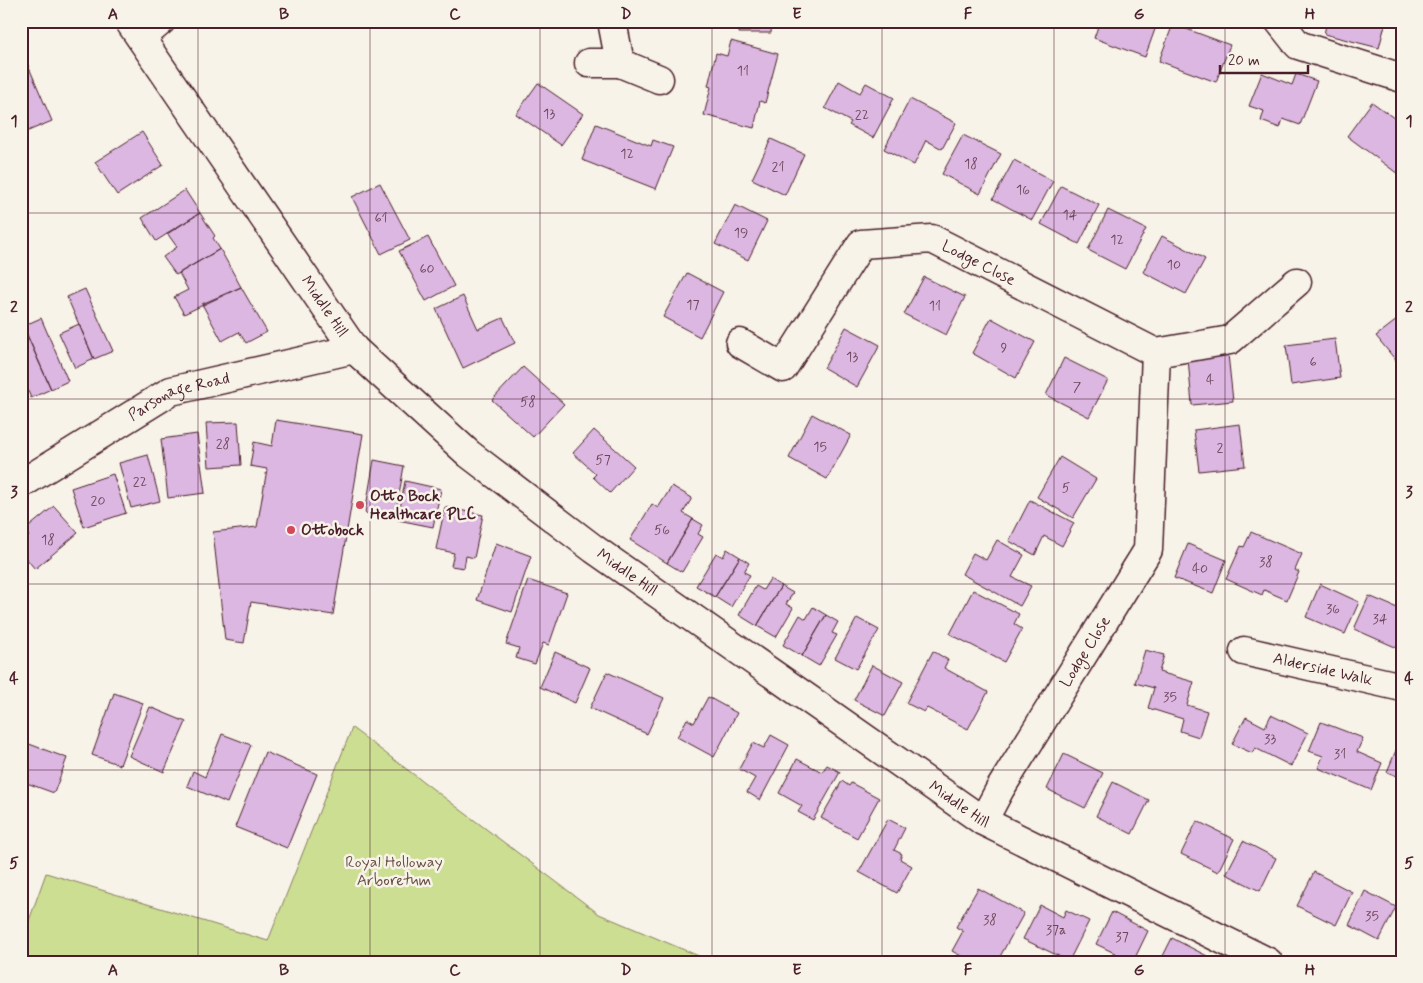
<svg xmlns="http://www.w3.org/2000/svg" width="1423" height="983" font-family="Mynerve,sans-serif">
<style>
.green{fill:#cbde92;stroke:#8a7e5e}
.building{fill:#dbb7e1;stroke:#4a1f2b}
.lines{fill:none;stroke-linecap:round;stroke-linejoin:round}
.street-casing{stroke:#4a1f2b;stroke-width:31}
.secondary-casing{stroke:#4a1f2b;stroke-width:31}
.street{stroke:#f7f3e8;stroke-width:28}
.secondary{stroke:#f7f3e8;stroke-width:28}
.grid{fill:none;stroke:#4a1f2b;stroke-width:1;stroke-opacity:0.55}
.poi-dot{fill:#d1495b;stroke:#f7f3e8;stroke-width:2}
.labels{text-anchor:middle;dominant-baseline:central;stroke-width:5;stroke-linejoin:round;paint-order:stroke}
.number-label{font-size:14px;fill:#6e4558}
.street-label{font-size:16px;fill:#4a1f2b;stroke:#f7f3e8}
.poi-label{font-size:16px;font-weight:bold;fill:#4a1f2b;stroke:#f7f3e8;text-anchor:start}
.park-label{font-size:16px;fill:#6a4f45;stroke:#f7f3e8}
.neatline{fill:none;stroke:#4a1f2b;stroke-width:2}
.grid-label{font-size:16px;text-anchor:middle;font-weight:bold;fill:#4a1f2b}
</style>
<rect width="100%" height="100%" fill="#f7f3e8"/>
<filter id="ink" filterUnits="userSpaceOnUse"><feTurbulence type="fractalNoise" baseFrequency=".02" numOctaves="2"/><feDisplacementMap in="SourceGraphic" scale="10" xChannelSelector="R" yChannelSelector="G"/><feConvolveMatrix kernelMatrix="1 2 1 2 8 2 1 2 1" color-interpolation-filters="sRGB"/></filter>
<g filter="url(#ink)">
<path class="green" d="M352,728L599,914L713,962H21V943L46,873L268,941Z"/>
<path class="building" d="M739,21H772L771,33H739Z
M1100,21H1158L1145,57L1094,38Z
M1327,21H1386L1379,48L1324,34Z
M1173,24L1230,45L1216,82L1159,61Z
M731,41L778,54L765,103L760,101L754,128L704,115L711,87L708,86L716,53L727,56Z
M24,56L52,121L21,134V57Z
M1262,73L1292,85L1296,74L1317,81L1300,125L1283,119L1280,128L1261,121L1264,111L1249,106Z
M839,81L860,93L866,83L894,98L873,138L849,125L851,122L825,108Z
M538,83L583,114L561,145L516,114Z
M910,99L956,123L942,149L926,140L914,165L884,149Z
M1372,102L1402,124V177L1347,136Z
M596,124L651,146L653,140L673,147L656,189L582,160Z
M142,132L163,165L117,195L95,162Z
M963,135L1001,154L980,194L942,174Z
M771,139L804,154L785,195L752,179Z
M1014,160L1053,181L1032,220L993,199Z
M380,183L410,240L381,254L352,197Z
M1061,186L1099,205L1079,244L1041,224Z
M185,190L200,213L156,241L142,218Z
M735,205L767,221L748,260L715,244Z
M1108,210L1146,229L1125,269L1088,250Z
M200,213L215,236L213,238L220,249L176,275L163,257L177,247L167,233Z
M1162,236L1205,259L1186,294L1143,272Z
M428,237L454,286L426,301L399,251Z
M220,249L241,287L184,314L174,297L188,290L179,273Z
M687,273L723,292L700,337L663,317Z
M924,277L965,297L946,335L904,314Z
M241,287L267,332L246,343L239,332L222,341L202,304Z
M85,289L113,351L94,359L67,297Z
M463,296L478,329L503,318L515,343L463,368L436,309Z
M1402,316V368L1376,336Z
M41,318L68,381L51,389L23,326Z
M991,318L1035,342L1016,378L972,353Z
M79,324L94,359L75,368L59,333Z
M23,326L51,389L31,398L21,375V327Z
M846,327L880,345L857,387L824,368Z
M1335,339L1340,378L1291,385L1286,345Z
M1228,354L1233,401L1192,405L1188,358Z
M1064,358L1108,380L1089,417L1046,395Z
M523,367L564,404L533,437L492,400Z
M812,414L851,435L827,479L789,458Z
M276,420L363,434L333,615L251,602L244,643L225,640L213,532L257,527L267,469L250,466L254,442L272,446Z
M238,422L241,465L209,467L206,423Z
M1240,424L1245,466L1199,471L1194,430Z
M594,430L634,466L610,493L593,477L596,474L573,453Z
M197,434L205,493L168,498L161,439Z
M148,455L160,501L131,508L119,463Z
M1060,457L1096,479L1073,518L1037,497Z
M374,460L404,466L395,518L365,513Z
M113,474L126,513L84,527L71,488Z
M405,481L441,489L433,527L398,520Z
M672,486L692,498L683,513L693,519L667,563L630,540L652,504L658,508Z
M1030,500L1074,523L1062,546L1044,536L1035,555L1009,541Z
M54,506L78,533L35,569L21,552V543L29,536L24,531Z
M445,507L483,515L474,558L466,556L464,568L451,566L454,553L436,549Z
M693,519L703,525L698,534L703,537L682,572L667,563Z
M1251,532L1302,554L1295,570L1299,572L1287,600L1264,590L1262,595L1226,579L1241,546L1244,547Z
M997,540L1024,555L1012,577L1031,586L1020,606L962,574L973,553L986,560Z
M496,543L531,556L512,612L477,600Z
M1188,544L1226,560L1213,593L1174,578Z
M727,549L740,557L715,597L696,586L716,553L723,557Z
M740,557L749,563L744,572L750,575L731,607L715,597Z
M770,579L781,586L757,626L739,615L756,586L763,590Z
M528,580L567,593L549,645L543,643L535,664L516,658L519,648L506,644Z
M1320,584L1359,602L1345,634L1306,617Z
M781,586L793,593L786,604L793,608L776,637L757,626Z
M973,590L1019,614L1014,624L1022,629L1004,662L950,634Z
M1369,596L1402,610V650L1354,629Z
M813,607L826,615L802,656L783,645L800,615L806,619Z
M826,615L838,622L832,633L837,635L819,666L802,656Z
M857,618L879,630L856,669L835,658Z
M1145,650L1164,655L1159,672L1194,682L1187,705L1207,711L1199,737L1180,731L1183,719L1148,708L1154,688L1135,683Z
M933,651L948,660L944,668L988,692L968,729L927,708L924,712L906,703Z
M555,652L590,668L575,703L540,687Z
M872,665L903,682L885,716L854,700Z
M607,672L664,698L647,734L590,708Z
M114,693L143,703L120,765L92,755Z
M708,697L737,713L714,757L677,737L687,719L694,723Z
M150,707L186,722L164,772L129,756Z
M1271,715L1308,733L1291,766L1255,748L1252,753L1232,744L1246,717L1265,727Z
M1321,722L1363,738L1357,752L1382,763L1371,790L1318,768L1323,756L1309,751Z
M222,734L251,745L227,803L187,786L193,771L205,777Z
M771,735L789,745L760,800L747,792L755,778L739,769L753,743L764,748Z
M21,741L67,758L54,793L21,781Z
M1399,743L1402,744V791L1397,789L1402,778L1387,772Z
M265,752L317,774L287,848L235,827Z
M1064,754L1103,773L1085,808L1047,789Z
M797,759L822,772L827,765L840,772L813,820L798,812L802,806L779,793Z
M842,781L849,786L851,783L879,798L857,838L821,818Z
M1113,782L1149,800L1132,834L1096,816Z
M888,819L905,828L894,850L902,854L900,859L912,866L897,893L859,872Z
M1197,821L1234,839L1218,872L1181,854Z
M1243,841L1276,858L1260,891L1226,874Z
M1314,872L1352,892L1336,925L1297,906Z
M978,888L1024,913L997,962H972L952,951L963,931L956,927Z
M1365,891L1396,907L1379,941L1349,925Z
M1040,905L1063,917L1066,910L1089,921L1069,961L1023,939Z
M1112,912L1148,931L1133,962L1096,944Z
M1172,938L1211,958L1210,961L1212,962H1170L1162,958Z"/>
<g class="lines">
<defs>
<g id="street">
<path d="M612,21L620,63L659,79"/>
<path d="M1279,21L1298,45L1402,78"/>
<path d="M141,38L161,21"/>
<path d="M589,63H620"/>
<path id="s1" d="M740,343L783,368L861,244L932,239L1156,353L1230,340L1297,282"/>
<path id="s2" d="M21,484L171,391L354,349"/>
<path id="s3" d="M1244,651L1402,687"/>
<path id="s4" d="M983,821L1000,789L1148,550L1156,353"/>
</g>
<g id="secondary">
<path id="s5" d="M129,21L354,349L469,454L594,549L983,821L1268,962"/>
</g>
</defs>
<use href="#street" class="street-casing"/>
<use href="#secondary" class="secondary-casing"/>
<use href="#street" class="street"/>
<use href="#secondary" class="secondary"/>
</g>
</g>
<path class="grid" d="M198,21V962M370,21V962M540,21V962M712,21V962M882,21V962M1054,21V962M1225,21V962M21,213H1402M21,399H1402M21,584H1402M21,770H1402"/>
<g class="poi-dot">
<circle cx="360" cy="505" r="5"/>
<circle cx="291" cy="530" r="5"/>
</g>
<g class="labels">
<g class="number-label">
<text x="743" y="71">11</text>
<text x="549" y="114">13</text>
<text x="862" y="115">22</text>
<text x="627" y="154">12</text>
<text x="971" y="164">18</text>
<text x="778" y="167">21</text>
<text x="1023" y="190">16</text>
<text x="1070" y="215">14</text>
<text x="381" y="218">61</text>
<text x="741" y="233">19</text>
<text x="1117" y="240">12</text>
<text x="1174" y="265">10</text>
<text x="427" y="269">60</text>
<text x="693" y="305">17</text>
<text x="935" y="306">11</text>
<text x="1004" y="348">9</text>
<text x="852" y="357">13</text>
<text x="1313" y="362">6</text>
<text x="1210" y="380">4</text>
<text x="1077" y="387">7</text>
<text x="528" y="402">58</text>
<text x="223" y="444">28</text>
<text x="820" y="447">15</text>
<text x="1220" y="448">2</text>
<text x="603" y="460">57</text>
<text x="140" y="482">22</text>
<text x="1066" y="488">5</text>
<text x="98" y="501">20</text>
<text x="662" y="530">56</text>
<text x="48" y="540">18</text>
<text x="1266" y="562">38</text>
<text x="1200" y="569">40</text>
<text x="1333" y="609">36</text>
<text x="1380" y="619">34</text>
<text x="1170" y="697">35</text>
<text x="1270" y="739">33</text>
<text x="1340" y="754">31</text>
<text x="1372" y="916">35</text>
<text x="990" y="920">38</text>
<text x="1056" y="930">37a</text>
<text x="1122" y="937">37</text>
</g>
<g class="street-label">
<text stroke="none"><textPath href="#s1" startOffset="320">Lodge Close</textPath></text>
<text stroke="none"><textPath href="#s5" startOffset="346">Middle Hill</textPath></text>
<text stroke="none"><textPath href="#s2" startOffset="182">Parsonage Road</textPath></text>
<text stroke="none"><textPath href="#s5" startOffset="751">Middle Hill</textPath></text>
<text stroke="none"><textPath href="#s4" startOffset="198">Lodge Close</textPath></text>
<text stroke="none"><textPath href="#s3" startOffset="81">Alderside Walk</textPath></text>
<text stroke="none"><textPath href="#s5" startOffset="1156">Middle Hill</textPath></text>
</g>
<g class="poi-label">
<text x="370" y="496">Otto Bock<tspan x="370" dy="18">Healthcare PLC</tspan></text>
<text x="301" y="530">Ottobock</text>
</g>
<g class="park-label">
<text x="394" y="862">Royal Holloway<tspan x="394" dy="18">Arboretum</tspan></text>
</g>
</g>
<rect width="1423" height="983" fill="none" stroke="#f7f3e8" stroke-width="55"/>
<path d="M1220 65v8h88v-8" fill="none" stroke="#4a1f2b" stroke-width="2.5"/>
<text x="1228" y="65" font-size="15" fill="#4a1f2b" stroke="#f7f3e8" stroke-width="4" paint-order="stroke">20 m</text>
<rect x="28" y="28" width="1368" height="928" class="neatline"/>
<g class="grid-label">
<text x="113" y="19">A</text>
<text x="284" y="19">B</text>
<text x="455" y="19">C</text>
<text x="626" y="19">D</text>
<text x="797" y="19">E</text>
<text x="968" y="19">F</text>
<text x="1139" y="19">G</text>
<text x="1310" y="19">H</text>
<text x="14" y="126">1</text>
<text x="1409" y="126">1</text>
<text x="14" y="312">2</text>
<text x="1409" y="312">2</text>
<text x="14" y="497">3</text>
<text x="1409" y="497">3</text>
<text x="14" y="683">4</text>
<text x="1409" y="683">4</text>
<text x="14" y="868">5</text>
<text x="1409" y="868">5</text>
<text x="113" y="975">A</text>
<text x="284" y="975">B</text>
<text x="455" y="975">C</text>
<text x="626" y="975">D</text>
<text x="797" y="975">E</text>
<text x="968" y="975">F</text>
<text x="1139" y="975">G</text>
<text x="1310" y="975">H</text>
</g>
</svg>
